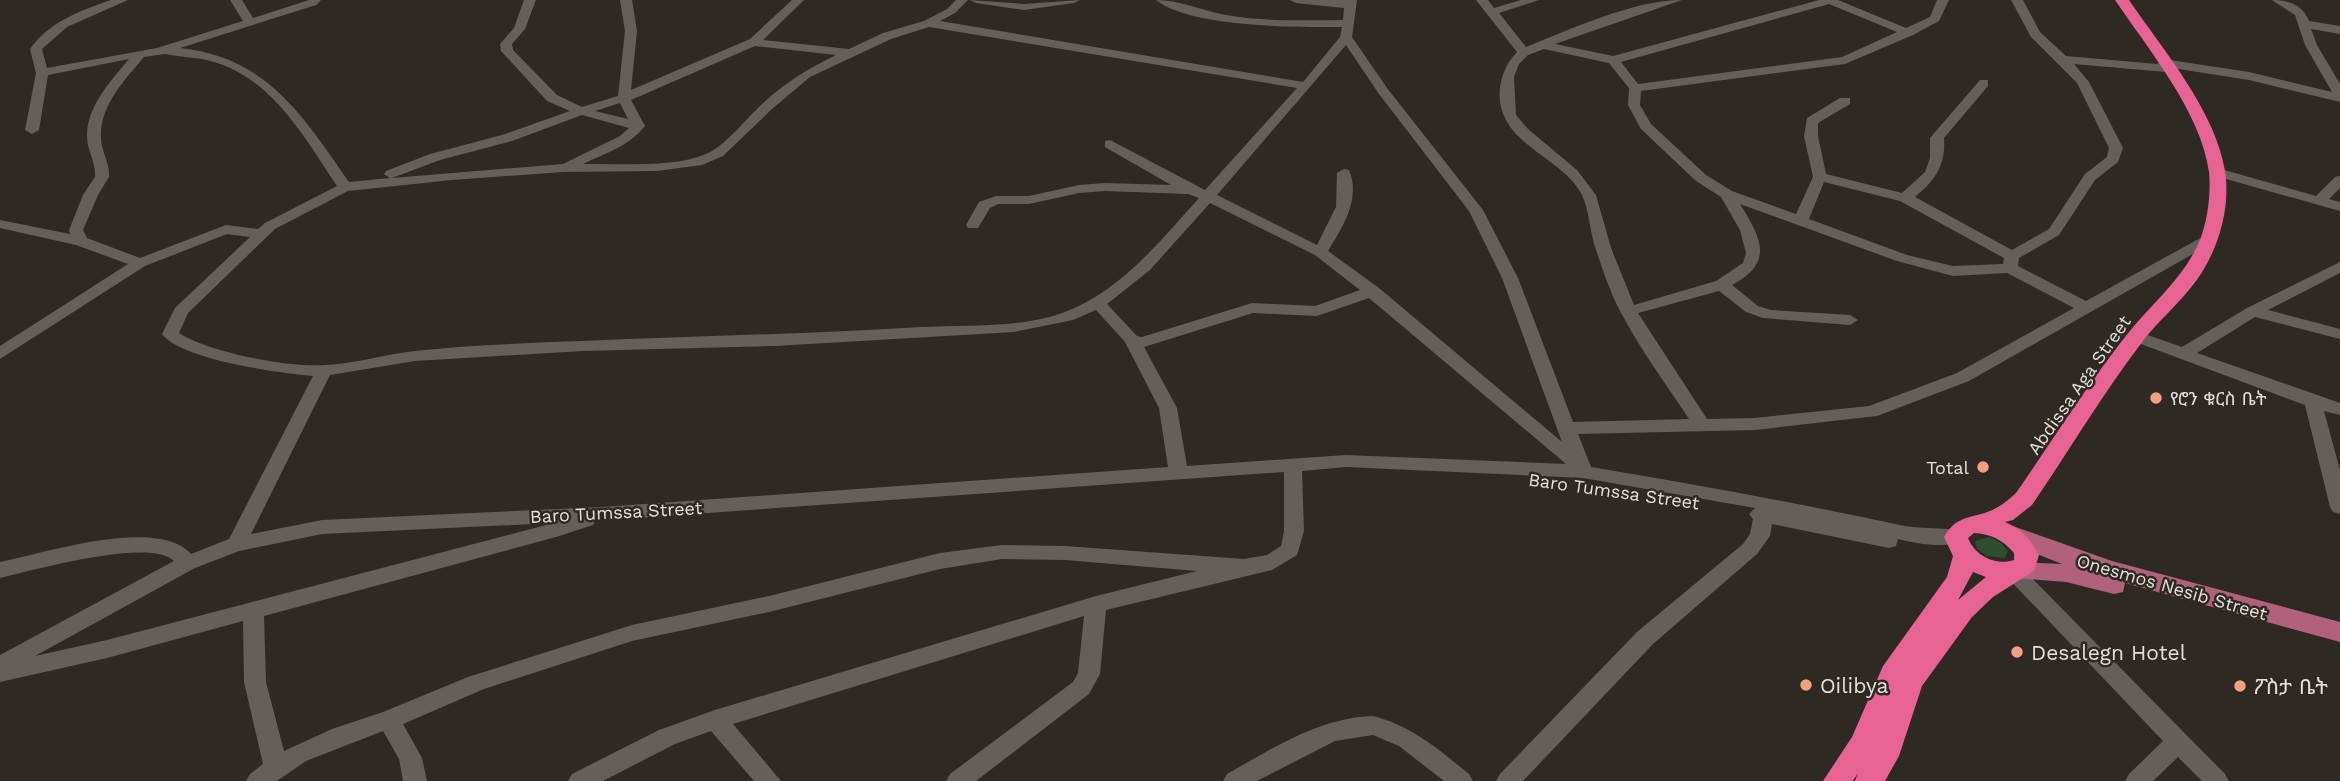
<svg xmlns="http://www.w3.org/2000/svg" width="2340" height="781" font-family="'Work Sans','Noto Sans Ethiopic',sans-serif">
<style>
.green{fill:#2c502f}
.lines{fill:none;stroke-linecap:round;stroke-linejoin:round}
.minor{fill:#655f59;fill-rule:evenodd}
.major{fill:#b2617c;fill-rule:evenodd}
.highway{fill:#e66393;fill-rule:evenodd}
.poi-dot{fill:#f2a07f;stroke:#2f2924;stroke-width:2.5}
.labels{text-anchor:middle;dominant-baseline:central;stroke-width:5;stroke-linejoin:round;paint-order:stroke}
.street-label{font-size:18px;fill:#e3e0dc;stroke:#2f2924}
.poi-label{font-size:18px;fill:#e3e0dc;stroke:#2f2924;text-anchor:start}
.near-poi-label{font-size:21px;fill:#e3e0dc;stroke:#2f2924;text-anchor:start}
</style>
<rect width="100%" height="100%" fill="#2f2924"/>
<path class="green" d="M1989,537L2001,543L2008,551L2005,558L1987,556L1977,549L1975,541Z"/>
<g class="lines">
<path class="minor" d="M111,0H128L67,27L42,49L47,68L157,48L243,21L230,0H242L253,18L309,0H321L316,5L180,48C267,57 303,116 349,182L390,178L384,174L386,171L430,154L502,135L570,111L547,101L501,51L500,44L514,28L524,0H536L525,29L512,44L513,50L557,95L582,107L618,96L625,31L620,0H632L637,31L631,90L750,39L792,0H804L763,40L849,49L883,33L924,21L947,9L956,0H968L955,13L940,21L1303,82L1340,37L1342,27C1297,27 1191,28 1156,0C1180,0 1203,11 1226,15C1265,22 1304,20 1343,20L1344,8L1296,3L1290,0H1357L1352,37L1387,88L1483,210L1518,278L1573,422L1689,419C1666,384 1640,349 1620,311C1610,292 1602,268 1595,247C1590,231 1589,210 1582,195C1565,162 1519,150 1504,116C1494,94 1502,67 1517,52L1476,0H1488L1494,8L1521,0H1539L1499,13L1526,47C1571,29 1634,0 1682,0L1555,44L1613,56L1819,0H1838L1906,28L1930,17L1937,0H1949L1939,21L1913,35L1845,64L1641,91L1640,105L1651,124L1706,175L1732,191L1796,214L1813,177L1804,136L1807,118L1840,98H1850V104L1818,123V136L1826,174L1902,193L1925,172L1930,158V138L1980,80H1988V86L1944,138C1946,165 1935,181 1915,197L2012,250L2049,229L2085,174L2107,157L2109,148L2077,83L2031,37L2011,0H2023L2040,32L2066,56L2157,64L2163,59L2249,72L2332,92L2305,45L2295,15L2272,0C2289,0 2303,5 2309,21L2340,26V34L2311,29L2317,45L2340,84V102L2249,80L2172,68L2166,72L2074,64L2089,82L2123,148L2118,162L2095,180L2059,235L2019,258L2018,266L2086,301L2204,236H2214L2217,239L2214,242L1969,381L1877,416L1755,430L1578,434L1591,467C1694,484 1797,503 1900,525C1921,530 1944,526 1963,532L1966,537L1963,542C1942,548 1918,544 1898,539L1896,546L1889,548L1772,524L1770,536L1757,554L1653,644L1523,781H1496L1500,774L1637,632L1743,544L1750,534L1753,519L1749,514L1755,508L1583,478L1346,467L1302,471L1304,531L1297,555L1272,570L1106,610L1100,674L1089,694L976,781H946L950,774L1073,682L1078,673L1084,616L733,724L781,781H754L711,731L675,744L603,781H568L572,774L659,730L715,710L1096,596L1197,571L1065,560L1002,559L940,569L769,612L632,641L484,689L403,724L422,758L427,781H403L399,759L383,731L306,761L277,781H246L250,774L263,764L244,682L243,621L107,658L0,682V655L174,561C152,537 33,570 0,578V562C44,553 158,516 191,554L229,539L313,376C279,373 182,360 162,334L175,308L250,237L227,234L145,266L0,359V346L128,264L76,245L0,228V220L70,234L69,230L83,195L95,177C96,163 88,152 87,138C86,107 110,82 129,59L48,75L39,130L32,134L25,130L36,73L30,49C50,21 80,11 111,0ZM1829,4L1897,32L1842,57L1638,84L1621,62ZM929,27L1297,88L1205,190L1110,140L1105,141V147L1171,185L1105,183L1079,185L1029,196H996L979,202L966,225L968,228H978L990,208L998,204H1029L1079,193L1105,191L1188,194L1199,198C1160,241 1122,290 1065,312C1024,328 965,325 921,327C808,334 695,336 582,341C527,343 470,345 415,351C385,354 355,364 325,365C289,368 208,352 179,333L188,313L275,229L348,191L452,180L563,172L657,171L702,165L723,156L772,109L810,77L891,39ZM1346,45L1379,94L1469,211L1502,278L1562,442L1379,288L1328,251C1343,227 1361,198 1349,170L1344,169L1337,173L1336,207L1317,245L1217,195ZM755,46L836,55C807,69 783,84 760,106C745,120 730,140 712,151C679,169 621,163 583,164C606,153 629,146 645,126L631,100ZM1544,49L1609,63L1629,88L1628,105L1641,129L1696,181L1721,197L1740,230L1746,253L1743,263L1716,281L1634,305L1611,248L1596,195L1577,170L1528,129L1516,115L1514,77L1519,64L1528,55ZM165,54C185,58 204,57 223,65C276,85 307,141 337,186L265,223L258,229L226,225L140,258L87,238L83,230L98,195L109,177C110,163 102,153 101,139C99,106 124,81 144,57ZM620,103L628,119L595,111ZM582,115L629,128L620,136L563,164L392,178L440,160L512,141ZM1824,182L1900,201L2004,258L2003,264L1953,266L1907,255L1809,219ZM1210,203L1315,255L1360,290L1315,306L1252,303L1142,337L1137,336L1107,304L1150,270ZM1740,204L1897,261L1953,276L2007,273L2074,308L1957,373L1869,406L1755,418L1707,419L1638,313L1719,291L1746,312L1763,318L1850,325L1858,320L1850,315L1771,310L1758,306L1732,285C1775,262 1761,238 1740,204ZM1369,298L1566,464L1346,455L1187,466L1177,408L1144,347L1253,313L1317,316ZM1096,310L1125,342L1159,408L1168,467L602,507L322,520L251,534L330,375L415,361L583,351L775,346L1014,332L1073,320ZM1284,472V531L1281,546L1267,555L1244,559L1065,546L1002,545L940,553L769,596L632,625L468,677L383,712L332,729L284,751L266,682L264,616L556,537L593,525L595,521ZM554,523L107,640L35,656L195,568L239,551L322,534Z
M970,0L1024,4L1080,0L1074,3L1024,10L976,3Z
M2217,168L2316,196L2335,177L2340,176V188L2329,199L2340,202V211L2212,175V169Z
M2340,262V273L2268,310L2340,329V339L2255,317L2197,353L2340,403V415L2324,411L2340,470V514L2333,512L2330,507L2305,405L2130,340L2128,336L2136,331L2182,347L2247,308Z
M2013,563L2020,566L2225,774L2229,781H2202L2178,757L2153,781H2125L2129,774L2163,741L2006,576L2003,571L2006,566Z
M1373,716C1412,726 1438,749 1469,774L1473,781H1444L1399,746L1373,735L1335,741L1257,781H1223L1227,774C1273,748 1319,718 1373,716Z"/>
<path class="major" d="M2007,524L2112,561L2340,622V642L2125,583L2123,592L2114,594L2066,582L2004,577L2001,571L2004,565L2013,562L2062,564L1999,539L1995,533L1999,527Z"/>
<path class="highway" d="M2115,0H2129C2163,50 2215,110 2225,171C2231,208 2218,251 2196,281C2180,303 2159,320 2143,341C2103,393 2069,451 2032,505L2013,520L2005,522C2022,529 2030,539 2039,555L2034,571L1993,597L1972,617L1922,686L1899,756L1885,781H1855L1858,773L1853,781H1823L1852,737L1883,666L1947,577L1953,556L1944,537C1958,512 1976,520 1998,507C2004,504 2010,498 2016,493C2053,440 2088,383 2129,332C2154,301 2184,278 2200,240C2208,219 2211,193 2209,172C2201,112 2148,49 2115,0ZM1974,533C1991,534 2003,540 2014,553V560C1996,566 1975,556 1968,538ZM1973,572L1986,577L1958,600Z"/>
</g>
<g class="poi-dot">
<circle cx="2156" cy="398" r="7"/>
<circle cx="1983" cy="467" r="7"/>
<circle cx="2017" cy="652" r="7"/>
<circle cx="1806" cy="685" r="7"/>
<circle cx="2240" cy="686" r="7"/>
</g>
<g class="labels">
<g class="street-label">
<text transform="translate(2079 385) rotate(-55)">Abdissa Aga Street</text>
<text transform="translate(1614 491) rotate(8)">Baro Tumssa Street</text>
<text transform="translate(616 512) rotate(-3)">Baro Tumssa Street</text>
<text transform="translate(2172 587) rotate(16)">Onesmos Nesib Street</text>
</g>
<g class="poi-label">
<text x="2170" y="398">የሮን ቁርስ ቤት</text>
<text x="1969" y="467" text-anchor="end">Total</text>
</g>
<g class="near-poi-label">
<text x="2031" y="652">Desalegn Hotel</text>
<text x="1820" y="685">Oilibya</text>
<text x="2254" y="686">ፖስታ ቤት</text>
</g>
</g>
</svg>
